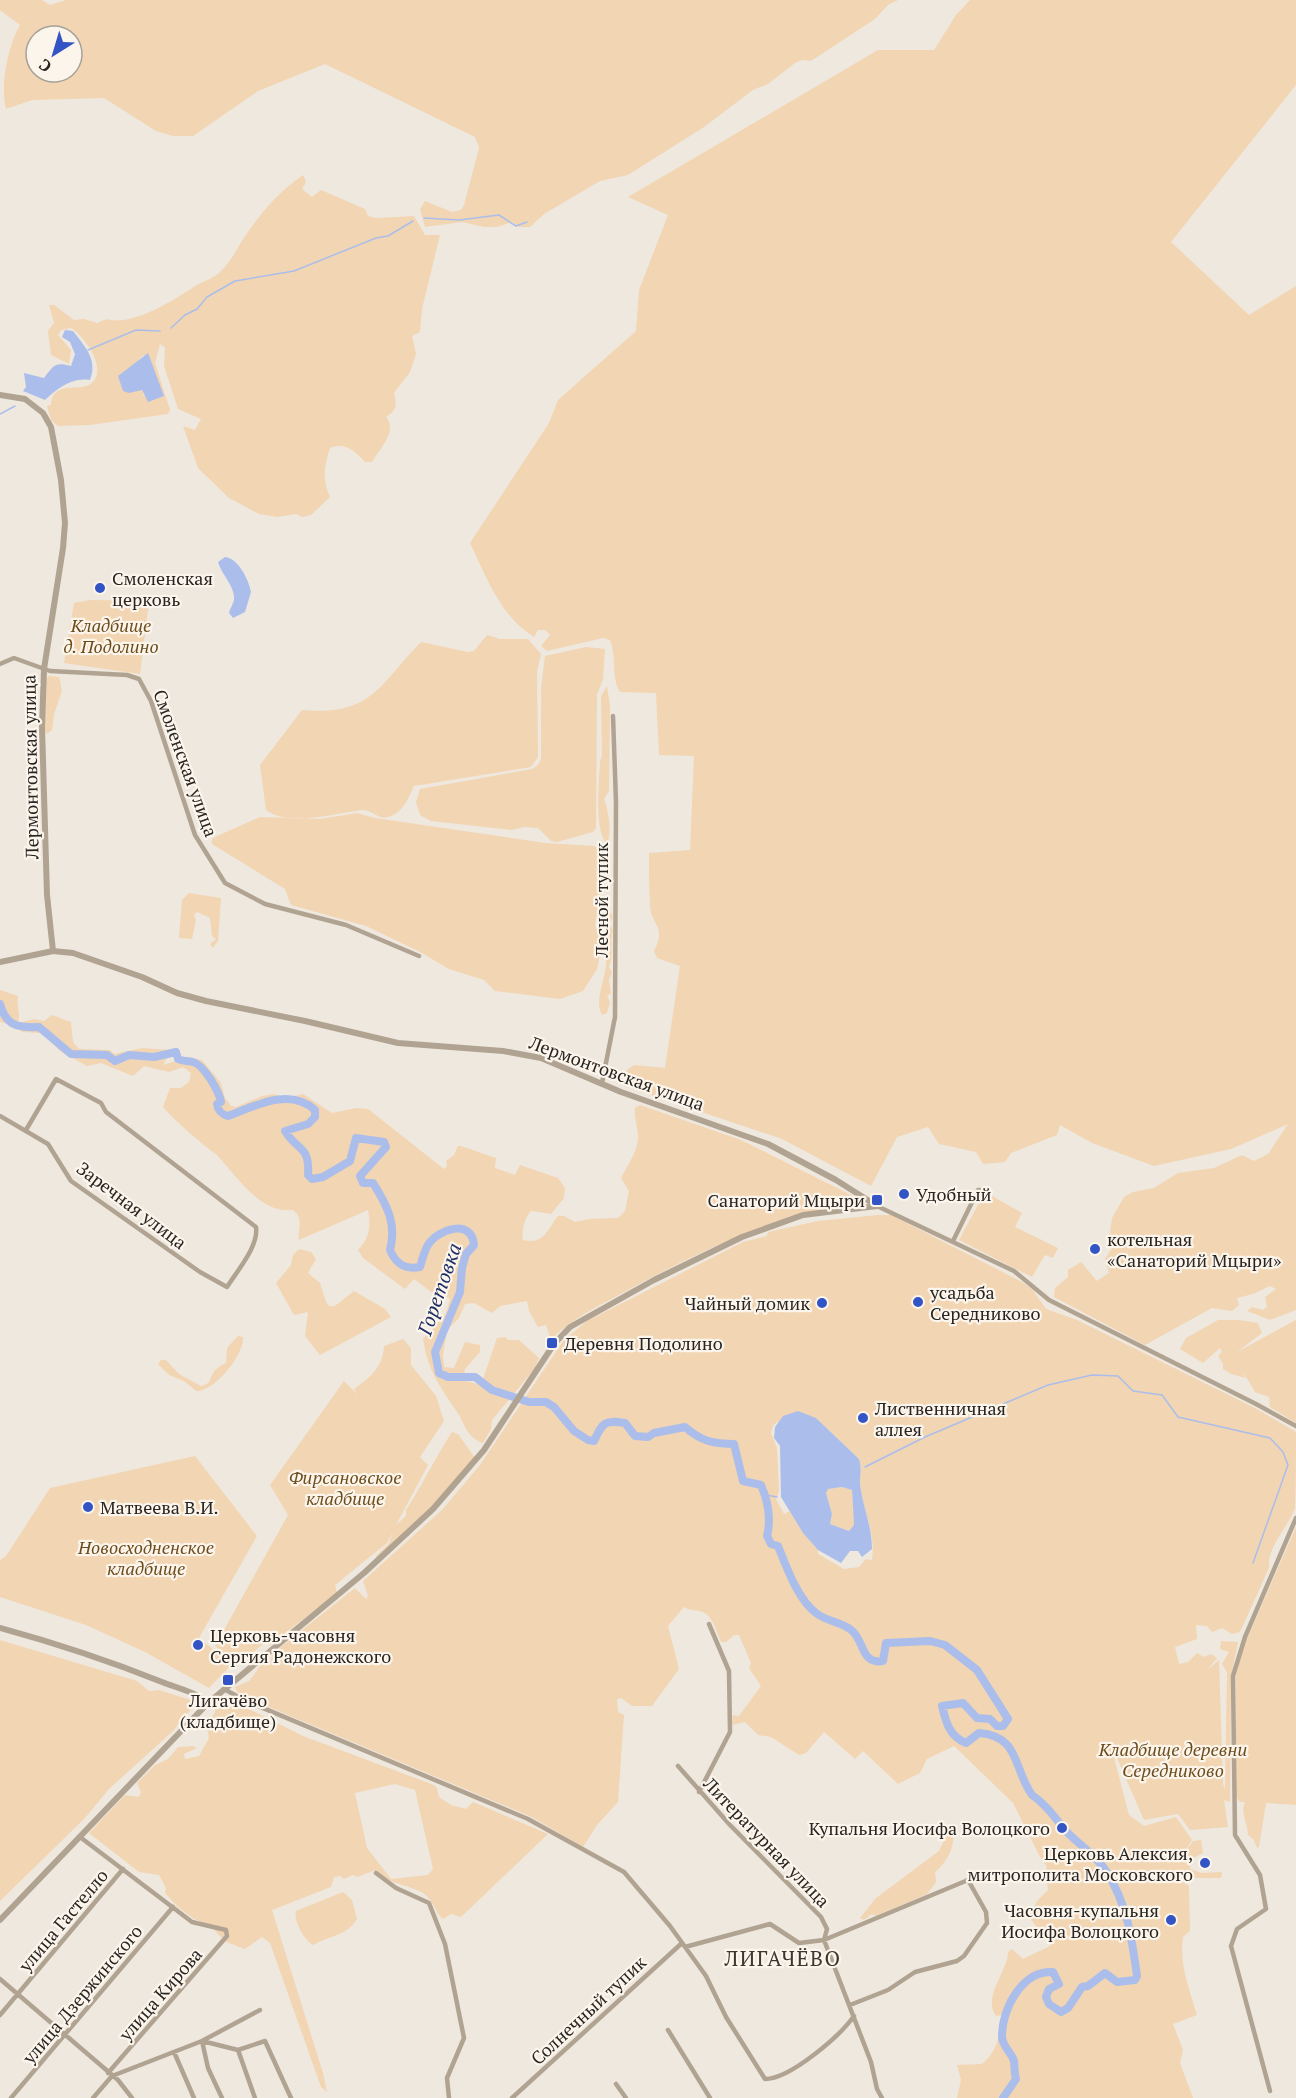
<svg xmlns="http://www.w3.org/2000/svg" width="1296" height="2098" font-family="'PT Serif',serif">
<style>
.green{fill:#f2d5b2;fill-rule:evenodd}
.water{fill:#abbeeb;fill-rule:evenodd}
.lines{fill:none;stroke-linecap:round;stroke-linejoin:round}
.stream{stroke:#abbeeb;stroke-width:1.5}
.river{stroke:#abbeeb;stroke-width:8}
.minor{stroke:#b1a391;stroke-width:4.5}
.tertiary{stroke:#b1a391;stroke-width:6}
.poi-dot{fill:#3254c4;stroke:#fcf5ec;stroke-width:2}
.labels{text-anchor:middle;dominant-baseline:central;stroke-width:4.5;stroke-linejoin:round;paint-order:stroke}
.poi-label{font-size:18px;fill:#272421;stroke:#fcf5ec;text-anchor:start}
.park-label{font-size:18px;font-style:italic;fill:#6d4c1c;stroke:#fcf5ec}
.street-label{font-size:18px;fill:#272421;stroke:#fcf5ec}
.water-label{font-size:20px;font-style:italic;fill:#1d2f64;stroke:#fcf5ec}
.quarter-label{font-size:21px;letter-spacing:1.5px;fill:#3d3730;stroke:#fcf5ec}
</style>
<rect width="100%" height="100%" fill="#efe8df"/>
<path class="green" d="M0,0H42L50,5L66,0H898L888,5L875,19L811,61L802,60L795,63L768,84L753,90L704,127L628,175L600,181L544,214L530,227H519L512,222L497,227H484L462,222L425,227L420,209L425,201L452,212L461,210L464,205L479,148L475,137L325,64L258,91L193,136H173L156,131L104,98L32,100L6,109C0,87 8,45 20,25L0,10ZM36,36H72V72H36Z
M970,0H1296V85L1171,242L1249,315L1296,286V1310L1270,1320L1247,1311L1252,1307L1263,1310L1267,1307L1265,1297L1276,1289L1270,1286L1253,1294L1237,1298L1239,1305L1232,1311L1212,1308L1145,1345L1054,1297L1055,1288L1068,1277V1270L1081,1262L1097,1281L1109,1273L1105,1259L1112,1248L1109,1238L1112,1218L1124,1197L1133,1192L1154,1188L1178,1173L1214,1168L1242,1155L1254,1161L1268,1154L1288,1124L1231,1149L1154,1166L1092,1143L1060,1125L1057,1135L1011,1153L1005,1162L983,1164L976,1152L939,1144L928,1127L897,1137L871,1186L782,1139L624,1086L627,1070L634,1065L665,1068L680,966L657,958L654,951C667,926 651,925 650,906C649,888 649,870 649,853L690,850L694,756L659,755L656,693L620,692C611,678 617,657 610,640L603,638L547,651L541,646L550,635L545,630H538L534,637C500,616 487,578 470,543L549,423L558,400L636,331L639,290L668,215L628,197L878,50H934L956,15Z
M303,175L306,182L302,189L312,197L321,190L365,209L368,216L376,218L414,216L425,235H440L422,309L420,332L412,336L416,354L410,372L394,393C397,405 397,410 386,417C398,431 380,448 372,462H365C355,451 345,442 330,448C324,467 322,479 330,497L311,515L302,517L296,514L277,517L259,514L229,498L198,468L183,426L195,430L201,419L178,409L164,366L165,348L160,344L155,363L170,410L168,414L90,425L58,426L51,420L47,406L51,405C51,398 54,392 60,390C70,385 83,391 93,382C107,367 84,336 71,328L61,330L58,335L71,350L69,364L51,355L48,331L54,323L49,305H54L74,320L84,319L97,323L107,319C131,327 175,300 195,286C205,280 214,279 222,270C231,261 237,249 243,239C261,213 277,193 303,175ZM143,355L163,396H144L142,390H135L120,374L132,368Z
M90,600L149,601L140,674L64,663L74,603Z
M487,635L500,639H528L541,654L537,672L538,757L531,767L414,786C408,799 403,813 388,817C378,820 372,809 362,810C334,813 291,828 266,810L260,765L302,710C372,716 378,686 421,642L468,652L474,651Z
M586,647L605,649L603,679L597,695L596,828L593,832L557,842L551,841L538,828L524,827L512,830L431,821L420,815L416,802L420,789L532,769L538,765L541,759V688L545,656Z
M49,676L59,677L62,691L54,714L52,730L47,734L44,730L46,679Z
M607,686L610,706L609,791L604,799C609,812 612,832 607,844C594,832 599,782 600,762L602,755L601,696Z
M357,813L375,818L545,843L594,846L600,850L604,873L595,925L600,938V955L597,969L583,991L560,999L495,991L484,980L449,969L420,952L366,926L291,905L285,889L212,844V839L217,836L260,817L320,819Z
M189,893L221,898L218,941L213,948L210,944L216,939L212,936L210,918L197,912L194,915L196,920L192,939L179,938L182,900Z
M606,899L613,918L609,923L613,930C609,942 615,954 609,966L612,973L609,980L611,993L607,996L610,1002L607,1013L602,1015C594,1001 605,980 606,965C608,940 598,924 606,899Z
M0,990L18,996C16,1007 21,1013 18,1022L8,1024L0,1022Z
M52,1015L71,1022L73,1042L79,1049L110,1050L114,1054L142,1048L171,1050L173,1055L165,1060L164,1065L187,1057L202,1060L221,1083L225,1098L231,1106L236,1107L262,1096L273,1094L288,1098L303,1094L332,1113L356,1108L368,1109L444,1169L447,1166L446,1161L454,1155L458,1146H461L496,1158L495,1168L515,1175L520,1165L558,1178L565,1188L564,1198L551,1214L531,1211C525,1217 521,1232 523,1240C544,1245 547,1230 558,1216H564L575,1222L589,1219L618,1218L625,1211L629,1191L621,1178C627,1166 638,1151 638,1137C638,1126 634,1120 635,1108L640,1105L741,1140L863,1201L860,1205C775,1214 702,1250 628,1290C601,1305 573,1317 551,1340L546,1325L538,1327L529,1311L527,1301L500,1306L492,1313L474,1303L465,1304L459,1318L447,1330L443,1355L444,1367L454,1368L465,1342L480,1345V1352L465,1369L463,1380L481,1385L497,1338L505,1337L508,1340H519L539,1358L535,1368L492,1420L491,1429L483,1443C468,1438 465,1426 459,1415C441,1388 428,1372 423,1339L446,1313L450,1299L444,1295L438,1297L414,1279L405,1289L363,1258L358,1250C370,1238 371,1226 368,1210L299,1240C297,1230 305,1219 293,1210C261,1214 238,1178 217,1155C204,1146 174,1120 163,1107L170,1088H181L189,1082L191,1073L183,1067L169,1072L144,1066L133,1076L101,1063L87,1066L60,1051L42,1033L22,1032L18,1028L19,1023L34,1019L44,1021Z
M985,1192L1022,1213L1015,1227L1058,1248L1053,1258L1045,1255L1032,1277L959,1240Z
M878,1215H891L1022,1282L1032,1289L1046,1309L1077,1320L1255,1408L1296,1432C1296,1450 1296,1493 1295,1508C1288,1528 1267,1546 1269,1568L1240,1632L1232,1634L1222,1628L1212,1632L1207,1626L1196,1625L1197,1639L1175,1647L1179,1664L1188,1662L1197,1653L1204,1657L1211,1654L1217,1658L1207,1670L1219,1660L1223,1784L1225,1789L1227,1672L1222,1664L1229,1652L1220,1649L1221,1641L1238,1642L1231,1677L1230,1802L1224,1800L1228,1827L1190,1830L1178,1814L1144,1820L1110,1742L1129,1815L1144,1826L1176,1817L1192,1840L1179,1860L1193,1841L1201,1840L1203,1853L1190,1860V1869L1202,1873L1222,1872L1221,1878H1182L1183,1882L1189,1886L1190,1931L1183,1937C1179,1964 1189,1989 1197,2015L1173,2024L1183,2050L1180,2063L1193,2098H957L961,2080L957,2065L982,2064C999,2049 999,2037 1001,2015L996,2016C982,1997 1008,1971 1008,1952L1012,1949L1023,1959L1050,1946L1051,1937L1041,1934L1028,1915V1910H1033L1037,1901L1048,1890L1045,1871L1047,1867L1039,1855L1013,1803L954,1746L927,1759L920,1773L898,1784L863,1751L855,1759L824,1732L806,1753L799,1755L771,1737L758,1735L745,1722L732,1725L733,1715L739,1716L761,1686L749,1668L751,1663L739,1635H734L726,1642H721C717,1633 713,1616 703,1612C696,1609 692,1612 684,1607L668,1626L679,1669L652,1706H632L621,1698L617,1699L618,1712L624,1715L618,1802L597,1825L583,1847L532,1817L245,1697L237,1692L235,1687L249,1681L261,1665L271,1661L272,1655L282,1646L355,1588L366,1599L368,1596L363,1581L442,1510L480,1465L564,1340L587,1321L743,1242L767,1236L768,1232L818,1221ZM816,1418L859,1459C862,1468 860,1474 860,1482C862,1511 876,1530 872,1560L866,1559L859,1567L844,1569L818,1554V1550L803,1533L790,1511L784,1514L776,1499L779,1491L777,1448L771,1433L773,1426L777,1422Z
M299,1249L311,1252L316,1259L308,1273L320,1283L326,1302L329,1306H335L354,1291L385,1309L391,1317L320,1355L305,1336L308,1312L294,1315L276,1283L291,1265L293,1255Z
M1218,1320H1239L1258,1323L1262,1333L1237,1352L1296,1320V1423L1270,1407L1269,1397L1255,1392L1241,1368L1246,1378L1231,1374L1223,1369V1364L1218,1356L1222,1352L1220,1348L1203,1363L1180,1349L1186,1338Z
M238,1336L243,1337C245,1354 214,1392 196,1391L184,1381L169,1375L158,1364L161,1360H166L179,1374L201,1386C211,1384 209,1380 213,1373C215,1369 222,1365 226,1363L227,1348Z
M403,1339L411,1348V1365L436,1396L444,1421L420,1457L428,1465L396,1525L406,1516V1510C423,1484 435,1458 452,1432L458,1434L475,1458L432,1507L377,1559L376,1556L389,1543L393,1532L387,1543L335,1585L337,1593L270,1645L266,1642L237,1665L215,1646L288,1515L270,1485L344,1381L357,1394L354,1389C370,1378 383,1367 384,1346Z
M195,1456L257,1536L199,1638L232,1664L209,1688L145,1652L86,1625L0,1597V1560L6,1556L50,1488Z
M842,1487L852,1490L854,1525L849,1531L830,1524L832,1514L826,1493L827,1489Z
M1296,1527V1805L1266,1803L1259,1847L1257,1848L1254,1840L1248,1835C1248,1824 1240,1813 1245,1802H1240L1236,1797V1675L1242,1650Z
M0,1640L137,1681L149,1691L159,1690L197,1702L173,1731L109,1789L85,1818L0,1901Z
M223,1696L303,1736L434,1785L437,1788L439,1797L451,1805L466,1809L473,1802L548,1834L461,1917L451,1914L443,1919C435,1913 434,1900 423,1893C405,1883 392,1886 376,1870L357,1877L353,1875L344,1879L340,1876L334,1877L331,1887L272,1910L323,2073L327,2092L321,2087L270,1943L262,1937L245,1949L226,1942L208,1924L194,1919L178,1907L165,1893L166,1888L159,1875L139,1872L89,1833L125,1795L139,1797L141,1792L137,1783L155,1765L168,1759L178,1747L193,1746L197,1748L184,1754L185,1759L199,1756L209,1738L207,1727L215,1712V1702ZM395,1784L415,1790L433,1869L428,1875L391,1879L367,1848L355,1793Z
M947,1834L953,1835C955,1848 945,1864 935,1872L936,1882L927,1894L876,1916L872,1914L864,1920L860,1918L876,1898L939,1851Z
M343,1892L352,1900L357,1919C347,1936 328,1936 313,1945C304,1940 293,1920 296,1911Z"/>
<path class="water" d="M65,330L73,331C85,347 98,359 90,380C72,377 58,388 45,400L23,391L26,387L24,373L44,378C54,365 55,362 71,366L75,354L70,342L62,337Z
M148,353L164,396L148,402L142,390L129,393L123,391L118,376Z
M225,557C238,558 249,580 251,592L245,612L233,618L229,613C230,608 234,603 234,599C235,586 221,574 218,562Z
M798,1411L816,1418L859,1459C862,1468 860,1474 860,1483C862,1505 872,1525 872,1549L862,1557L858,1551H850L841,1563L818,1550L803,1533L781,1497L780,1446L774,1438L775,1427L783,1416ZM842,1487L852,1490L854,1525L849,1531L830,1524L832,1514L826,1493L828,1489Z"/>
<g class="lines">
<path class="stream" d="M424,218L459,220L499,215L516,226L527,222
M171,328L185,315L197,309L207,297L235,281L294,271L376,238L388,236L413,221
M88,350L136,330L160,331
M0,414L15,406
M865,1467L925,1437L1048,1385L1092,1375L1118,1376L1133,1391L1162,1395L1178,1417L1270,1438L1283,1452L1288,1465L1253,1563
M766,1495L777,1497"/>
<path class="river" d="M0,1004C6,1026 18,1028 39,1027L71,1054L107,1055L115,1061L129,1055L154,1057L176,1052L178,1059C184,1062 187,1060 193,1062C204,1065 219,1091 221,1102L217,1104C218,1111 221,1114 228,1116C255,1106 289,1087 315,1110V1117L308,1124L285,1131C297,1151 310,1145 308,1175L312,1179L323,1177L350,1161L356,1138L384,1142L386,1147L360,1176L363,1183H373C387,1205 397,1224 390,1250C396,1264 405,1270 420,1267C422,1261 424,1251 428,1245C438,1229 472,1218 474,1245L466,1254L462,1268L460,1292L435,1352L439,1373L448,1377H475L492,1390L529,1402H546L554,1407L574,1431L588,1440L594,1441C603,1422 604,1420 625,1423L635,1436L648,1437L654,1433L685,1427C701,1441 713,1444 734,1444L743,1481L761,1485C768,1501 771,1520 767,1536L771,1544L778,1546C786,1566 798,1600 816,1613C826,1621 840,1622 850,1629C865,1639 860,1665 883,1661L886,1643L930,1641L945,1645L977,1670L1008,1719L1003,1726H997L990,1719L977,1718L963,1703L942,1706C946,1722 949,1736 966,1743L979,1733C1020,1736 1013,1768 1032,1795C1046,1804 1055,1818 1066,1831C1079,1845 1096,1855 1106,1871C1127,1903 1132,1939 1137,1976L1135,1980L1117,1982L1105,1973L1088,1986L1082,1987L1068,2008L1061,2012L1049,2004L1046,1997L1049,1989L1059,1984L1053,1972C1022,1970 1002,2009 1002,2036C1002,2047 1011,2051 1014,2061C1015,2067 1014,2073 1016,2079L1003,2098"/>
<path class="minor" d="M0,664L14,658L50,671L127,675L139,679L151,701L195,835L225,883L265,904L346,925L419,956
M602,1083L615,1017L616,802L613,716
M0,1116L48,1144L71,1181L200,1272L227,1287C237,1271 259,1246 256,1227L106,1112L101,1103L56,1079L26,1130
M877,1206L1014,1271L1049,1300L1256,1404L1296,1426
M953,1241L978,1190H983
M224,1689L244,1700L528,1819L624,1872L670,1926L706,1976L726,2017L765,2079C790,2079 840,2036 854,2016
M678,1766L730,1825L821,1917L827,1929L824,1940L871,2062L877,2089L882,2098
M699,1792L730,1732L729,1671L709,1624
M80,1837L192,1922L226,1930L227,1936L108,2073
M376,1873L396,1888L429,1903L445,1944L464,2038L447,2078L449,2098
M685,1947L770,1924L799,1943L824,1940L968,1880L986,1912L987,1923L964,1956L957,1961L915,1972L888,1990L850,2005
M0,1979L118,2080L132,2098
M0,2015L123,1869
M668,2030L710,2098
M238,2050L265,2041L291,2098
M174,2052L194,2098
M616,2084L626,2098
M1270,2091L1231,1946L1237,1929L1266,1909L1260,1875L1235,1835L1233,1676L1245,1637L1296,1518
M11,2098L173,1907
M93,2098L112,2076L202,2041L260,2010
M222,2098L208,2068L202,2041L238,2050L255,2098
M512,2098L682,1943"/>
<path class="tertiary" d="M0,395L25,399L43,413L51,427L61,480L65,523L63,548L44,669L42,727L47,895L53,951
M0,962L53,951L73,953L142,977L177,993L206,1001L305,1021L398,1043L503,1051L541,1058L621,1092L768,1144L836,1180L877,1206
M0,1628C55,1643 109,1661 162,1682C177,1688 196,1692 208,1703
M0,1920L208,1703L364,1573L433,1509L484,1450L554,1344L570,1327L654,1280L742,1237L803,1215L877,1206"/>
</g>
<g class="poi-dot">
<circle cx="100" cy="588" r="6"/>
<circle cx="904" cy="1194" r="6"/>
<rect x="871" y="1194" width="12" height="12" rx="3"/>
<circle cx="1095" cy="1249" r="6"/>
<circle cx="918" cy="1302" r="6"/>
<circle cx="822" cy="1303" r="6"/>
<rect x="546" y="1337" width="12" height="12" rx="3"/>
<circle cx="863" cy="1418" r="6"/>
<circle cx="88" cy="1507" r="6"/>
<circle cx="198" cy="1645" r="6"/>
<rect x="222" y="1674" width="12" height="12" rx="3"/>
<circle cx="1062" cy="1828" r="6"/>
<circle cx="1205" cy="1863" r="6"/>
<circle cx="1171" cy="1920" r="6"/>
</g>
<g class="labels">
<g class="poi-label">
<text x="112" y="578">Смоленская<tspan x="112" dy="21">церковь</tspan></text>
<text x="916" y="1194">Удобный</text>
<text x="865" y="1200" text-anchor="end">Санаторий Мцыри</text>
<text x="1107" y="1239">котельная<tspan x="1107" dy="21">«Санаторий Мцыри»</tspan></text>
<text x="930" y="1292">усадьба<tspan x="930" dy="21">Середниково</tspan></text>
<text x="810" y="1303" text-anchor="end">Чайный домик</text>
<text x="564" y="1343">Деревня Подолино</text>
<text x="875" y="1408">Лиственничная<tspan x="875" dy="21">аллея</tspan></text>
<text x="100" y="1507">Матвеева В.И.</text>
<text x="210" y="1635">Церковь-часовня<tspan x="210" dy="21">Сергия Радонежского</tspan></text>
<text x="228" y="1700" text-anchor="middle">Лигачёво<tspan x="228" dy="21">(кладбище)</tspan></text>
<text x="1050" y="1828" text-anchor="end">Купальня Иосифа Волоцкого</text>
<text x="1193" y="1853" text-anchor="end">Церковь Алексия,<tspan x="1193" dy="21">митрополита Московского</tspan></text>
<text x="1159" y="1910" text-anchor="end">Часовня-купальня<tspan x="1159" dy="21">Иосифа Волоцкого</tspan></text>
</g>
<g class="park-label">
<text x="111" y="625">Кладбище<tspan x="111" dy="21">д. Подолино</tspan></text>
<text x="345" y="1477">Фирсановское<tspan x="345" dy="21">кладбище</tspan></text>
<text x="146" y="1547">Новосходненское<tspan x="146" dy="21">кладбище</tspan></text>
<text x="1173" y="1749">Кладбище деревни<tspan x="1173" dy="21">Середниково</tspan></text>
</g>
<g class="street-label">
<text transform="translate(186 763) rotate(70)">Смоленская улица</text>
<text transform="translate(30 767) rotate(-91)">Лермонтовская улица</text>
<text transform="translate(601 900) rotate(-90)">Лесной тупик</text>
<text transform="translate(617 1073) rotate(20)">Лермонтовская улица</text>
<text transform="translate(132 1205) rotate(37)">Заречная улица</text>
<text transform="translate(767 1842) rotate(46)">Литературная улица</text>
<text transform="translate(63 1920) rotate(-50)">улица Гастелло</text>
<text transform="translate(82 1994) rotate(-50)">улица Дзержинского</text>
<text transform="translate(160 1994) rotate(-49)">улица Кирова</text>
<text transform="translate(588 2010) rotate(-43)">Солнечный тупик</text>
</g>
<g class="water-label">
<text transform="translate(439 1289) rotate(-71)">Горетовка</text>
</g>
<g class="quarter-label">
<text x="783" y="1958">ЛИГАЧЁВО</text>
</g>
</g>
<g transform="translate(54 54) rotate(217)"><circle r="28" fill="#fcf5ec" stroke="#a7a19b" stroke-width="1.5"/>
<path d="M0-4.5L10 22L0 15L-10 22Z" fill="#3254c4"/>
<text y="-9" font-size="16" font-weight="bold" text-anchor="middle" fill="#272421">С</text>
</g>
</svg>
